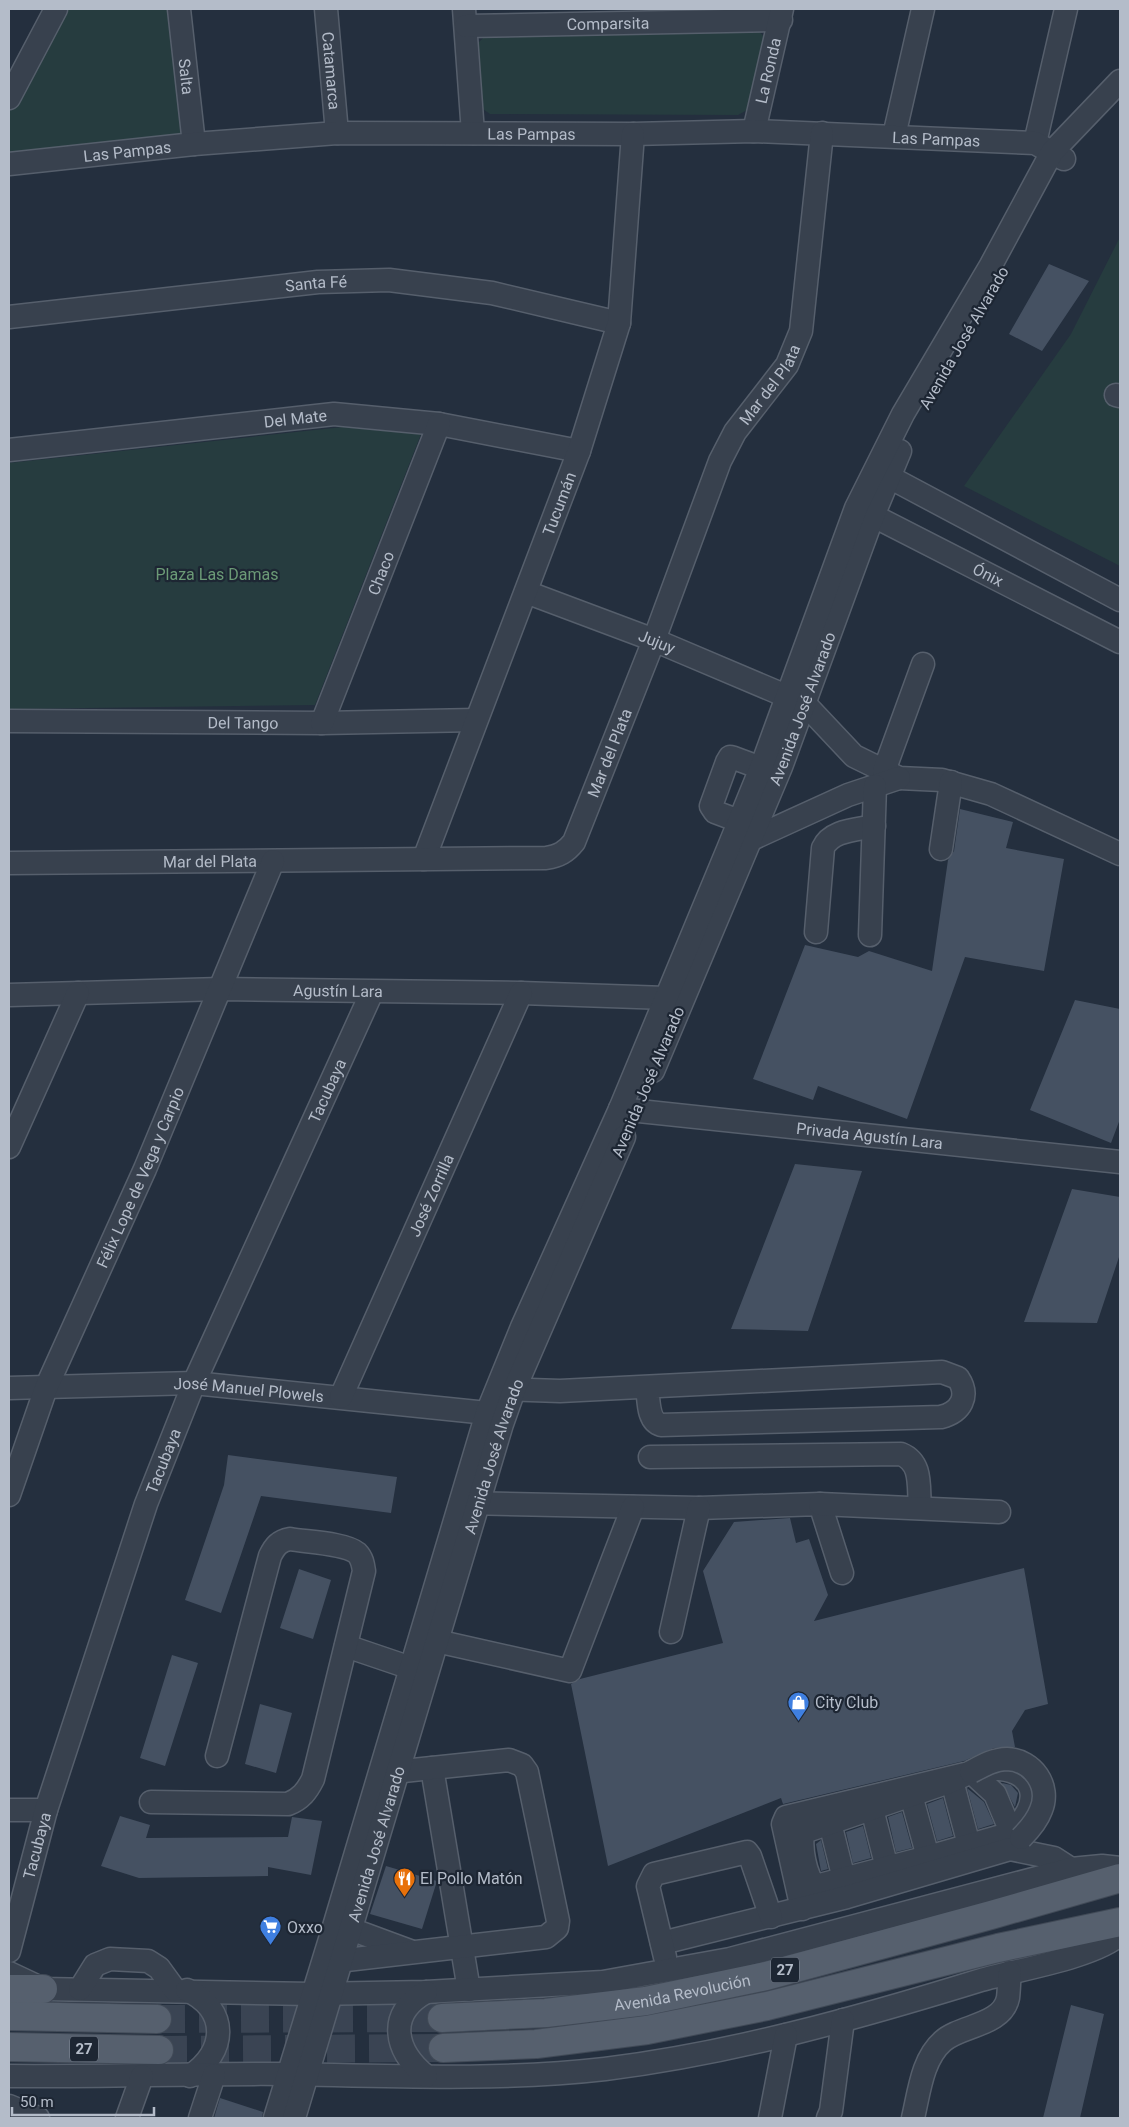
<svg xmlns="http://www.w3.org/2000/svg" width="1129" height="2127" font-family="Roboto,sans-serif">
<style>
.green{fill:#263c3f}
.building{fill:#455162}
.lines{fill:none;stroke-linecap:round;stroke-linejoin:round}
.major-tunnel{stroke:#3a4453;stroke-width:28;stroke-dasharray:28 14;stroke-linecap:butt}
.minor-casing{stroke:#565f6c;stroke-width:25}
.major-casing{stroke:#414a57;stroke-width:30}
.minor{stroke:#38414e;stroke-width:22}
.major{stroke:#56606e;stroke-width:28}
.minor-bridge-casing{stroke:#565f6c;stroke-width:25;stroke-linecap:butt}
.minor-bridge{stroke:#38414e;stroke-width:22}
.labels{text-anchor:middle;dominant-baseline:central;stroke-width:4.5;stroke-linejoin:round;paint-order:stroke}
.shield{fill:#1d2633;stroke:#878f9c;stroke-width:1}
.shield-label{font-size:15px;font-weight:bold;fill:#b4bcc9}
.street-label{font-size:16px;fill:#b4bcc9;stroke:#1d2633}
.park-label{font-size:16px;fill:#6b9a76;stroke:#1d2633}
.poi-label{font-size:16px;fill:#b4bcc9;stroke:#1d2633;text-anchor:start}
</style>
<rect width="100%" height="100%" fill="#242f3e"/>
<path class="green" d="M56,9H180L194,144L9,164V98Z
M759,31L764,37L747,110L738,115L490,114L483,109L477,44L484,37Z
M1120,237V566L964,486L1071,334Z
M343,427L421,434L315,705L9,709V463Z"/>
<path class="building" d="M1049,264L1089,281L1042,351L1009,334Z
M960,809L1013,822L1006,848L1064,859L1044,971L965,957L907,1119L818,1086L813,1100L753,1079L805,945L858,957L869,951L932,971L948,860L954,851Z
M1075,1000L1120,1009V1119L1111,1143L1030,1110Z
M795,1164L862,1171L808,1331L731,1329Z
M1072,1189L1120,1197V1254L1097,1323L1024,1322Z
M228,1455L397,1477L391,1513L261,1496L221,1613L185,1600L224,1485Z
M790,1518L796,1543L809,1539L828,1595L814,1621L1024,1568L1048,1704L1025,1710L1012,1731L1015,1747L994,1748L964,1761L783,1804L781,1798L608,1866L571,1684L580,1679L723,1643L703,1571L734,1522Z
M299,1569L331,1580L313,1639L280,1628Z
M172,1655L198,1663L165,1766L140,1758Z
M260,1704L292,1713L276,1773L245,1764Z
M1002,1783L1011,1785L1018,1793L1015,1807Z
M967,1788L984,1802L994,1824L978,1829Z
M943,1798L953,1836L937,1841L927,1804Z
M902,1812L912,1848L896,1852L888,1817Z
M120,1816L150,1825L146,1838L288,1837L292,1817L322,1821L311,1875L268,1867V1876L139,1878L101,1866Z
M863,1826L871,1858L853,1863L846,1832Z
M821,1840L828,1869L821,1871L816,1844Z
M386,1866L437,1881L422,1929L370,1914Z
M1071,2005L1104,2014L1080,2118H1043Z
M220,2098L263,2112L262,2118H214Z"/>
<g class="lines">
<path class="major-tunnel" d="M157,2019L442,2018
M159,2050L443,2048"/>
<defs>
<g id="minor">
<path id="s1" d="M179,9L194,144"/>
<path id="s2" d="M326,9L337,133"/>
<path d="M464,9L473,133"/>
<path id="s3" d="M466,26L781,20"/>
<path d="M9,98L56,9"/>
<path id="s4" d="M754,131L782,9"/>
<path d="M894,136L923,9"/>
<path d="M1035,143L1066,9"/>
<path id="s5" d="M9,164L194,144L337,133L633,134L754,131L1035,143L1064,159"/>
<path id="s6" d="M9,317L318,282L389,280L492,293L619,323"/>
<path d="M1116,395L1120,396"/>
<path id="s7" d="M9,450L334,414L439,424L579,451"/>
<path d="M876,470L1120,600"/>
<path id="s8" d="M860,509L1120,642"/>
<path id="s9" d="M526,592L654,640L805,704L854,756L899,778L942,780L991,794L1120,854"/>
<path id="s10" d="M9,721L322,723L476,720"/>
<path id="s11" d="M322,723L439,424"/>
<path d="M884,771L923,664"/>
<path d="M739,821L715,812L711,806L727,762L730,757L734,758L761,768"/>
<path d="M743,843L848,795L899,778"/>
<path d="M941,849L951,782"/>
<path id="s12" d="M424,859L579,451L619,323L633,134"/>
<path id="s13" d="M9,863L546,858C559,856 566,852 574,842L654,640L720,461L735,432L787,365L801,331L822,133"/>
<path d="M816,932L823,848C831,830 856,830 874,826"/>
<path d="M870,935L875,786"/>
<path id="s14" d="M9,995L221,989L521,993L666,998L679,1002"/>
<path id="s15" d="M653,1071L781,767L873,516L900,451"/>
<path id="s16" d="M620,1109L1120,1162"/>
<path d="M9,1147L78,993"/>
<path id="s17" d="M9,1388L194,1383L487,1413"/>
<path d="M502,1389L560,1391L942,1372L958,1378C970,1396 961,1412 941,1417L661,1425C647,1421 649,1399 647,1387"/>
<path id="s18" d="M341,1397L521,993"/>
<path d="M650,1457L901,1454C923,1463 918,1487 920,1508"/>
<path id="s19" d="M9,1495L46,1388L145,1169L273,861"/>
<path d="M465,1503L699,1508L820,1504L842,1573"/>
<path d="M820,1504L999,1512"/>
<path d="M671,1632L699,1508"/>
<path d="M423,1638L570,1671L633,1507"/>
<path d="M346,1646L411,1668"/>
<path d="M432,1768L469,1990"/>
<path d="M952,1781L969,1845"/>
<path d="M911,1795L928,1857"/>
<path d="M151,1802L288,1804C301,1799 307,1791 313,1779L364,1571C363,1564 362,1558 357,1553C345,1543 306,1542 290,1539C279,1541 275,1546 270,1556L217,1756"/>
<path d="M872,1809L887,1868"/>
<path d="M9,1810H46"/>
<path d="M830,1823L844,1879"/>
<path d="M802,1909L783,1824L786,1817L986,1769C1038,1765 1046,1805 1008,1834L928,1857L816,1886C806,1880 799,1843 804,1832L952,1781L971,1772L995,1794L1011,1832"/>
<path d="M337,1924L410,1951"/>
<path d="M662,1943L847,1897L1010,1849L1054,1858L1071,1869"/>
<path id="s20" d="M9,1951L46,1810L146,1504L194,1383L372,992"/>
<path d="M665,1957L648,1886L654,1874L747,1852L750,1856L771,1917"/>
<path d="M329,1962L546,1937L557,1928L558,1921L527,1772L522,1765L509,1760L384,1773"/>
<path d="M9,1973L43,1989L312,1994L426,1992L603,1982L730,1959L1071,1869L1102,1866L1120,1868"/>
<path d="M80,1989L95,1965L110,1959L148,1961L159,1968L175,1990"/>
<path d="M187,1990C229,2010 227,2052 190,2076"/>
<path d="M9,2076C102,2077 194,2073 287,2074C393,2076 500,2081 605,2069C733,2053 858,2018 981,1980C1016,1970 1096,1957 1120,1934"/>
<path d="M426,2076C395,2051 386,2014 426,1992"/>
<path d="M9,2106L38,2118"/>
<path d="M127,2118L142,2076"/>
<path d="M200,2118L214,2075"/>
<path d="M275,2118L335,1923L487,1413L522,1327L620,1109L728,849L761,768L856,508L903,414L991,265L1052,152L1120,81"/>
<path id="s21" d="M294,2118L502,1424L514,1390L624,1137"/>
<path d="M770,2118L786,2035"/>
<path d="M828,2118L831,2111L843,2020"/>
<path d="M913,2118C919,2093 922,2059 943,2041C961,2025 1002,2026 1008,1998C1009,1990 1009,1980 1010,1972"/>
</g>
<g id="major">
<path d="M9,1989H43"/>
<path d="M9,2016L157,2019"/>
<path id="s22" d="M442,2018L546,2013L646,2001L766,1976L991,1915L1120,1878"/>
<path d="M9,2047L159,2050"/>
<path d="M443,2048L536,2044L647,2030L767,2006L998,1948L1120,1922"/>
</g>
</defs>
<use href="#minor" class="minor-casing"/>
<use href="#major" class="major-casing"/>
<use href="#minor" class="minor"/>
<use href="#major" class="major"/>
<defs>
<path id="minor-bridge" d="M971,1772C982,1766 994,1759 1007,1759C1033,1760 1051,1786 1041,1810C1037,1821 1029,1830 1021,1838"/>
</defs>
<use href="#minor-bridge" class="minor-bridge-casing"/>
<use href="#minor-bridge" class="minor-bridge"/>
</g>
<defs>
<symbol id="shop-pin" viewBox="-11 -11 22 30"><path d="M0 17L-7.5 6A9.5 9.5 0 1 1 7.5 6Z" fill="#3f7fe0" stroke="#1d2633"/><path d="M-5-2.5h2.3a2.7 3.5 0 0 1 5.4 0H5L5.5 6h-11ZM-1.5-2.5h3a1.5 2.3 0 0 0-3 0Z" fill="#fff"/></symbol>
<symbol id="restaurant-pin" viewBox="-11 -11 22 30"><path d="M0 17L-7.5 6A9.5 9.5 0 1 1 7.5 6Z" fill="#e8710a" stroke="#1d2633"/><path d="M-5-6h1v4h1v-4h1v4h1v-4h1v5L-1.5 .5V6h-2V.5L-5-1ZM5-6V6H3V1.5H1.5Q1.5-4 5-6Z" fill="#fff"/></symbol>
<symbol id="supermarket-pin" viewBox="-11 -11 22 30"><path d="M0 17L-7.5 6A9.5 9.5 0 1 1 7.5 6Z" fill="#3f7fe0" stroke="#1d2633"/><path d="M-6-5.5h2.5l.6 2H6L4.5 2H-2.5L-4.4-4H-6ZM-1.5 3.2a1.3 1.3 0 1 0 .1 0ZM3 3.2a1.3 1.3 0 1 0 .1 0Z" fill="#fff"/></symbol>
</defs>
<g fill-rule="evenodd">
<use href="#shop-pin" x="786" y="1690" width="25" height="34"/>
<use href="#restaurant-pin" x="392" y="1866" width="25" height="34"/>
<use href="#supermarket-pin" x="258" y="1914" width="25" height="34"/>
</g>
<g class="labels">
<g class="shield">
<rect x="771" y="1957.5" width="28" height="25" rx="4"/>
<rect x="70" y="2036.5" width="28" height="25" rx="4"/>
</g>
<g class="shield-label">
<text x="785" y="1970">27</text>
<text x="84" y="2049">27</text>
</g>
<g class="street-label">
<text stroke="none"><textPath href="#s3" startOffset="142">Comparsita</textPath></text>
<text stroke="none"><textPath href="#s4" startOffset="62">La Ronda</textPath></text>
<text stroke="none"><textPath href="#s2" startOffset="62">Catamarca</textPath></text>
<text stroke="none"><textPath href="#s1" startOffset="68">Salta</textPath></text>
<text stroke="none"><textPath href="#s5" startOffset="524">Las Pampas</textPath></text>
<text stroke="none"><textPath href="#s5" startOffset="929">Las Pampas</textPath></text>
<text stroke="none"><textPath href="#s5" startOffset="119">Las Pampas</textPath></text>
<text stroke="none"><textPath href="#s6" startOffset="309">Santa Fé</textPath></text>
<text transform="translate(964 338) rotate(-60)">Avenida José Alvarado</text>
<text stroke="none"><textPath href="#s13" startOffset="1070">Mar del Plata</textPath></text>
<text stroke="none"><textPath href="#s7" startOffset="288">Del Mate</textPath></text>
<text stroke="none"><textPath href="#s12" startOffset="380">Tucumán</textPath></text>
<text stroke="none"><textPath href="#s11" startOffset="161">Chaco</textPath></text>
<text stroke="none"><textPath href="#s8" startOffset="144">Ónix</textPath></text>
<text stroke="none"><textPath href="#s9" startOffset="140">Jujuy</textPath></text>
<text stroke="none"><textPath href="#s15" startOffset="392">Avenida José Alvarado</textPath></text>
<text stroke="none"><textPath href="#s10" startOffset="234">Del Tango</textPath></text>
<text stroke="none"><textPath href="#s13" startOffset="666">Mar del Plata</textPath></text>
<text stroke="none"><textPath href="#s13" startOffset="201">Mar del Plata</textPath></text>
<text stroke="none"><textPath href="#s14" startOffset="329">Agustín Lara</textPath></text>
<text transform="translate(648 1082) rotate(-67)">Avenida José Alvarado</text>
<text stroke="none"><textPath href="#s20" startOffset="919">Tacubaya</textPath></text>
<text stroke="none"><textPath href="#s16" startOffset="251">Privada Agustín Lara</textPath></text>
<text stroke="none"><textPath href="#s19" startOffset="344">Félix Lope de Vega y Carpio</textPath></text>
<text stroke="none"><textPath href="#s18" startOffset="221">José Zorrilla</textPath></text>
<text stroke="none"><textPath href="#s17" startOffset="240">José Manuel Plowels</textPath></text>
<text stroke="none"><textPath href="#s21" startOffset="691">Avenida José Alvarado</textPath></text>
<text stroke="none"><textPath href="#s20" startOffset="514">Tacubaya</textPath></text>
<text stroke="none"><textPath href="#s21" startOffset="286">Avenida José Alvarado</textPath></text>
<text stroke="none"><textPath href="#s20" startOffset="109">Tacubaya</textPath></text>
<text stroke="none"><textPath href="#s22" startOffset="242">Avenida Revolución</textPath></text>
</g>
<g class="park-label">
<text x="217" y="574">Plaza Las Damas</text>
</g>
<g class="poi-label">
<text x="815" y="1702">City Club</text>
<text x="420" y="1878">El Pollo Matón</text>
<text x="287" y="1927">Oxxo</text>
</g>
</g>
<rect width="1129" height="2127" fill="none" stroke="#b4bcc9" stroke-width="20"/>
<path d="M12 2107v8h142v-8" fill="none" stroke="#b4bcc9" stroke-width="2.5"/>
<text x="20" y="2107" font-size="15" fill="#b4bcc9" stroke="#1d2633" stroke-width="4" paint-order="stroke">50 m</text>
</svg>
